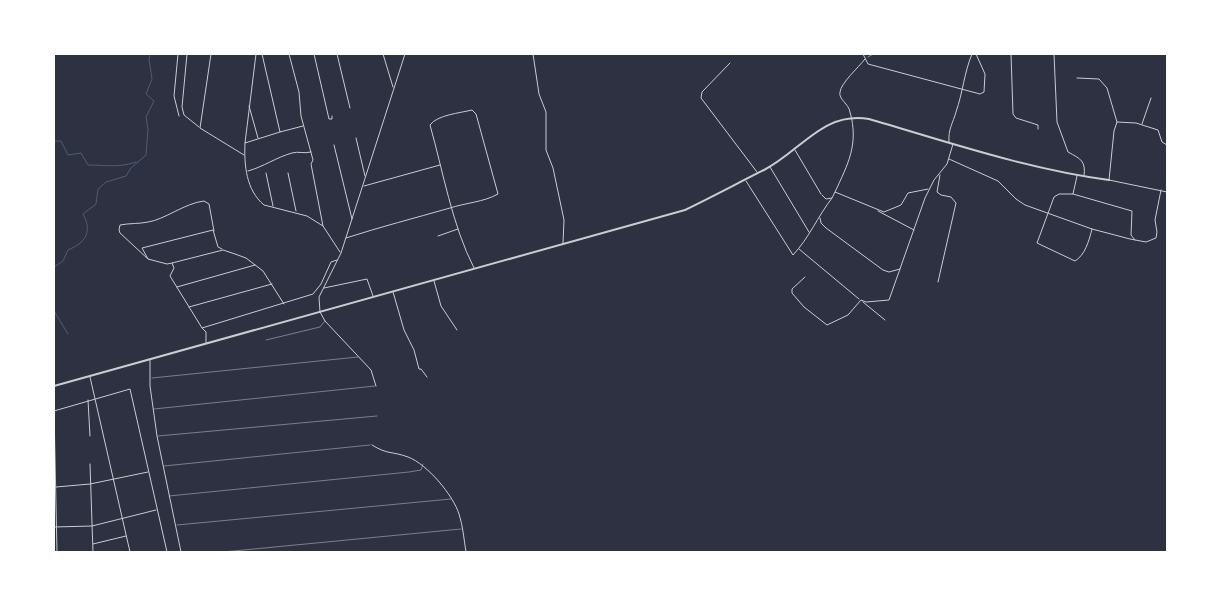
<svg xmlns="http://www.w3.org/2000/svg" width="1221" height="606" font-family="'Exo 2',sans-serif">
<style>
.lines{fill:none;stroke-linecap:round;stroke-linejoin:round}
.stream{stroke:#4f5d75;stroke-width:1}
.path{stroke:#fff;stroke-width:0.5}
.service{stroke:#caccd0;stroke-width:0.5}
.minor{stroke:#caccd0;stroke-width:1}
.tertiary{stroke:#caccd0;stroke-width:2}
</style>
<rect width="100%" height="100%" fill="#2d3142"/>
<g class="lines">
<path class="stream" d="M54,141H61L68,155L81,153L88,165C106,165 119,168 136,162
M54,267L63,261L68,250C85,243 93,232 83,214L96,204L98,189L106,182L126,176L131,168L146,155L148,129L146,117L154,101L146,94L152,79L149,59L150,54
M54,311L68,334"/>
<path class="path" d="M868,57L873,54"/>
<path class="service" d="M266,340L320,327L325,321
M152,378L358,357
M154,409L375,386
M158,436L377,416
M164,466L370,445
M169,496L409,472L421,470L423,464
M177,525L451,499
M223,552L461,529"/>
<path class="minor" d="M178,54L174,96L179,116
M187,54L182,107L184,115L199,127
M211,54L200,128L244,155
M256,54L245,143L280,132
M262,54L280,132L303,126
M289,54L299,92L301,116L313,160L311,164L323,226L340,252
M314,54L329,119H332V116
M337,54L350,108
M383,54L393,87
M533,54L539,94L546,112V150L553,168L564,220L563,243
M863,54L868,64L980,94L984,92L985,74L976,54
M1011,54L1013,114L1016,118L1038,125V129
M1054,54L1057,122L1068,152C1081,159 1086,161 1084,176
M730,63L702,92L701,98L757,172
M1077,78L1099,79L1107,88L1117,122L1114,131L1109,180L1167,192
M249,106L258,138
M1117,122L1136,123L1158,130L1162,142L1167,145
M1142,124L1151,98
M356,138L365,176
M949,142C948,129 953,123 956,112C963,92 964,73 972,54
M245,143C244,165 246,190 264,205L307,216L323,226
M334,145L352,219
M795,150L821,194
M949,159L998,181L1016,199L1025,205L1092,229L1130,239L1146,242L1156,238L1157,232L1155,220L1161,190
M770,167L809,232
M248,171C263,167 277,157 292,153C298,151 304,154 311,152
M266,173L273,206
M288,173L296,211
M1077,176L1073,194H1059L1054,197L1037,243L1075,261C1085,255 1089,241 1092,229
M746,181L793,255C809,238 818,216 832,198
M364,186L440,165
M835,192C848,164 859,144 850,112C849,104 838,99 840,92C841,83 858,68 865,59
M1073,194L1132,211L1131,235L1135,240
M822,195L826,199L832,198L835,192L884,212L901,205L908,193L928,189
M878,211L914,230
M820,218L821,223L826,228L883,270L889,272L900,269
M438,236L458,229
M346,238C380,227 415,218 450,208C465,203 484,202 498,194L476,114L472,110C460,113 437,115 430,125C443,171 452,225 474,268
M799,249L859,299
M148,259L120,233L119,230L120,225C130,223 139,224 148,222C164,220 185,203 204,201L209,204L214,231
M172,263L167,264L148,259L142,248L213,230L218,247L222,249
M805,277L792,289V293L804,307L827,325L848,315L861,300L866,302L889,300L925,198L934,180L947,164L953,144
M434,281L441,306L457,330
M938,282L956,203L951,197L941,195L937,192L940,175
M177,287L255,265
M324,288L367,279L373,296
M393,292L404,330L414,350L419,369H421L427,377
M863,302L885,320
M189,307L272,284
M202,328L170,276L174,268L172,263L223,250L235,254L246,258L263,271L284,304
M206,343V332L202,328L313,294L321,284L331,262L337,260
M150,360V386L157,436L181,552
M90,377L130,552
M376,386L371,370L325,321L320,312L319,297L341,253L405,54
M88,400L90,436
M372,445C388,455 392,451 408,457C427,464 453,495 459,514C463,526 464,540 466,552
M90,464L93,552
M56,487L90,484L148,472
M54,527L92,526L156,510
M93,544L126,536
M57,552L54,411L130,389L167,552"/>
<path class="tertiary" d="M54,386L685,210C712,197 738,183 764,170C801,151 823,111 869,119C948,142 1027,169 1109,180"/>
</g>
<rect width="1221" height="606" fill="none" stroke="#ffffff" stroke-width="110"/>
</svg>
